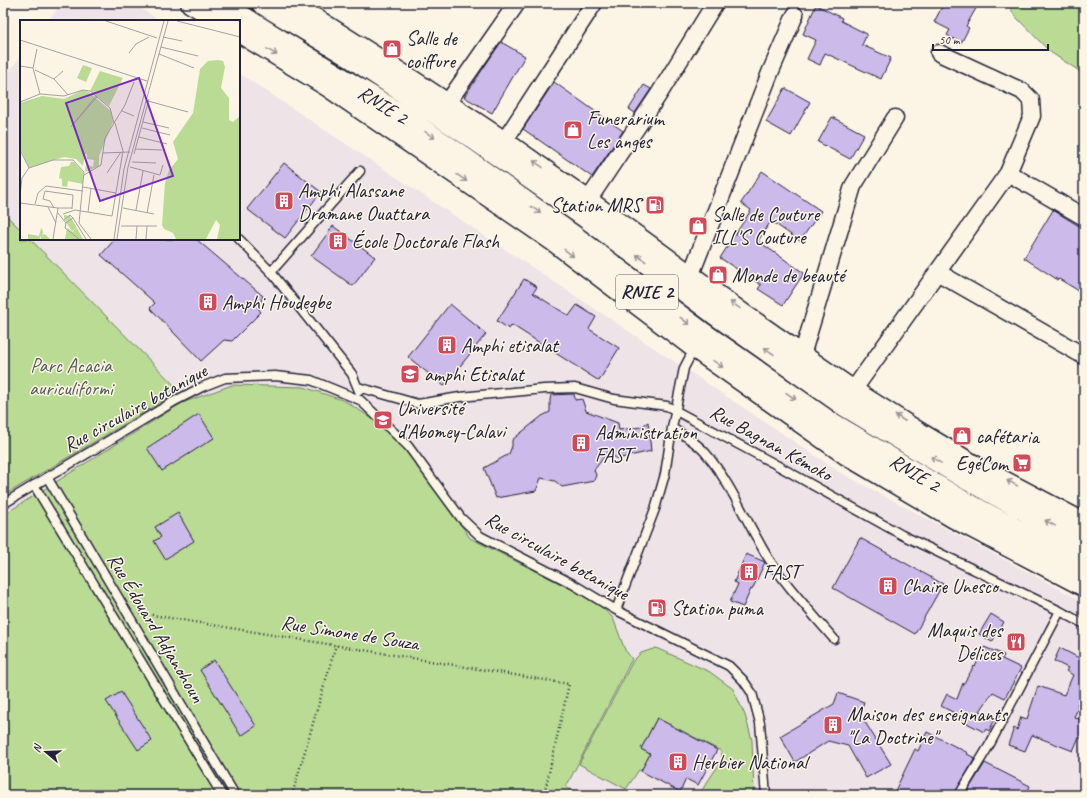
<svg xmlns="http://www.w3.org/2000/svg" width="1087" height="798" font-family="Caveat,sans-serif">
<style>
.built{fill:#eee3e6}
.green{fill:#badb94;stroke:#6e7e68}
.building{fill:#ccbaea;stroke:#22223b}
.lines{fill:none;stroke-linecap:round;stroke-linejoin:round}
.service-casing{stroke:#22223b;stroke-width:11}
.minor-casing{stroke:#22223b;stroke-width:19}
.tertiary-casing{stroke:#22223b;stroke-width:23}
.trunk-casing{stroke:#22223b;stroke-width:25}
.path{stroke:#22223b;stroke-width:2.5;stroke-dasharray:1 3;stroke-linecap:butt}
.service{stroke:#fcf5e5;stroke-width:8}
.minor{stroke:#fcf5e5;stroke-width:16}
.tertiary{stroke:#fcf5e5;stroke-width:20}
.trunk{stroke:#fcf5e5;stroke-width:22}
.oneway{stroke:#9a9698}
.labels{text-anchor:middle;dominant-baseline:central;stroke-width:3;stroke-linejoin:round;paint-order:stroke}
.shield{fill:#fcf5e5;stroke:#63616e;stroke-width:1}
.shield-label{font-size:19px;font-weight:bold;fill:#22223b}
.poi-label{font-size:20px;fill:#22223b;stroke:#fcf5e5;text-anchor:start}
.street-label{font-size:20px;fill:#22223b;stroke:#fcf5e5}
.park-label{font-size:20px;fill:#505a56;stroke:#fcf5e5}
.inset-road{fill:none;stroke:#a5a1a1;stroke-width:1}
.view{fill:#7b2cbf;fill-opacity:0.15;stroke:#7b2cbf;stroke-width:2}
.inset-edge{fill:none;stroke:#22223b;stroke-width:2}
</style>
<rect width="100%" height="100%" fill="#fcf5e5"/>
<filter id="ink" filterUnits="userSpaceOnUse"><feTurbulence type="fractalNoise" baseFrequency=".025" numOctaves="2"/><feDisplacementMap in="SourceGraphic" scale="8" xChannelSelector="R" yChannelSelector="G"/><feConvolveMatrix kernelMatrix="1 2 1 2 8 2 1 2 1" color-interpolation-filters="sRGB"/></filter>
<g filter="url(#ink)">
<path class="built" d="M62,3H133L160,21H48Z
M21,56V239H239V73L684,368L841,473L1084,602V795H3V79Z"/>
<path class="green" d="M1008,3H1084V74L1050,52L1014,15Z
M3,212L21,230V239H30L180,391L3,496Z
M232,385L304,387L345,401L376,421L405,445L470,538L595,601L613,618L625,650L632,659L566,787L581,795H3V515L182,403Z
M656,648L710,672L733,689L745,715L752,740L754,795H689L692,791L700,793L720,763L722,758L721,751L657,718L641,749L650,754L641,771L639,770L626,789L579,764L633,661L641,653Z"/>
<path class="building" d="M944,3H979L966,26L969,28L961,43L947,35L950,30L934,22Z
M816,5L842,18L841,21L867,34L862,45L891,58L881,79L825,53L820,65L807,59L816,40L803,34Z
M501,42L525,56L492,113L464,97Z
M554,82L623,131L592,177L523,129Z
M644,85L651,89L635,113L629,109Z
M785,88L810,102L791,136L766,122Z
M832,117L864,134L850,159L818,142Z
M284,163L321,192L285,238L247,209Z
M762,171L821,211L800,241L771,221L758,241L804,273L783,305L758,289L761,285L720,258L751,210L741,203Z
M1053,210L1084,229V294L1059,279L1058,280L1024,258Z
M333,226L375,257L353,286L311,256Z
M115,239H196L263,296L258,308L261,312L232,341L224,340L201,361L150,308L155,303L101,255Z
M524,279L537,287L533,293L569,316L577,305L596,317L589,329L619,348L599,381L512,325L509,329L497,321Z
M450,304L486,334L444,386L408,357Z
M574,394L575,400L582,399L586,411L618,423L619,430L641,427L648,422L651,451L617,459L608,452L594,470L596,475L594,481L562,487L555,481L541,478L536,491L496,498L484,468L509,454L512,446V440L542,416L550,412V400L551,395Z
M199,414L214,438L162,471L147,448Z
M178,513L194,541L165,559L154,541L161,537L155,527Z
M860,538L943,584L915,634L833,588Z
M746,554L765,562L752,590L751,589L743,607L730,602L738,584L734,582Z
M991,614L1004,622L992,642L979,634Z
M984,647L1004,655L1002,659L1021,668L1005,698L993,692L980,711L995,719L989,731L986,729L984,732L959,719L960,716L941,706L947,694L957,699L963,683H964L974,666L975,667Z
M1060,648L1081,659L1084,654V692L1077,705L1079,706L1074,717L1084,721V740L1079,737L1073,751L1032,735L1025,751L1008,745L1014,728L1017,730L1021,717L1027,719L1038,686L1064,695L1073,675L1066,671L1068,668L1054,661Z
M214,660L256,726L241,736L200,670Z
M121,692L152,741L138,750L106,701Z
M838,693L864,702L860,714L891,764L866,778L848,746L828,741L795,762L780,736L834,704Z
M657,718L717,750L698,785L686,779L680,792L641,771L650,754L641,749Z
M927,732L968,753L967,754L975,758L954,795H893L915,749L918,751Z
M985,763L1030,786L1026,795H965Z"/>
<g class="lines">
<defs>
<path id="service" d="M239,239L271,272L352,374L359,391
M271,272L360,171
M358,387L418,404L460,397L544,389L575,388L614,399L667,406L773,463L902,535L1060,611L1084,624
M672,428C685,436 699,444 708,456C732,486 747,523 767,556C786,586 811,612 834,639
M47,477L235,795
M34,485L222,795
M3,504L173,402L202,387L225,378L275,376L311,380L360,400L408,446L461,518L480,536L571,583L616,610L729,666L743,680L752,693L760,723L766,795
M616,610L655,509L665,474L672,428L684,368L695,347
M959,795L990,744L1060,611"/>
<path id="minor" d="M294,3L415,80L505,140L589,199L742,311L854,389L917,429L977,465L1084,521
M448,102L517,3
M505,140L594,3
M1008,173L1084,217
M589,199L659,94L715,3
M937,272L1084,356
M691,274L770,73L795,15
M803,352L853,186L895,118
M854,389L1008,173L1032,116L1031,100L1022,91L939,53"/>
<path id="tertiary" d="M191,3L221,21
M239,32L329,87L555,242L695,348L847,455L954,518L1084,586"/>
<path id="trunk" d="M219,3L400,115L456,153L578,240L703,334L827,421L961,501L1084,566
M263,3L352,57L471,136L585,216L716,314L845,405L968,479L1084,542"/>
</defs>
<use href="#service" class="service-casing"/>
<use href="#minor" class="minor-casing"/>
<use href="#tertiary" class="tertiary-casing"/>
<use href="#trunk" class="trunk-casing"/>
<path class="path" d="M140,613L569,684L544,795
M292,795L336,645"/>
<use href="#service" class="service"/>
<use href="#minor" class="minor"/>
<use href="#tertiary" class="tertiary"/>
<use href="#trunk" class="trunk"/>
</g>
<defs><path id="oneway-shaft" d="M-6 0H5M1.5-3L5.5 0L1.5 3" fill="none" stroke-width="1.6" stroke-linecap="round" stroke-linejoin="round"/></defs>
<g class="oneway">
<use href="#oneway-shaft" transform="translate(272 52) rotate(31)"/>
<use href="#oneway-shaft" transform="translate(430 135) rotate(34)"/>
<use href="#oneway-shaft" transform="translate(538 164) rotate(-145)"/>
<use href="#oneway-shaft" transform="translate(462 178) rotate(35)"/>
<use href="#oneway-shaft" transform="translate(536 210) rotate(36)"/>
<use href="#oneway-shaft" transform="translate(569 253) rotate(38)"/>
<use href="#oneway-shaft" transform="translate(641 258) rotate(-143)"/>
<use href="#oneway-shaft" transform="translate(735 305) rotate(-145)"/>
<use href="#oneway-shaft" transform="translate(685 321) rotate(37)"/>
<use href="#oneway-shaft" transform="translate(769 351) rotate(-145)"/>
<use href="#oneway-shaft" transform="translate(718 364) rotate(35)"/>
<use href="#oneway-shaft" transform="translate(791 396) rotate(35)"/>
<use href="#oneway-shaft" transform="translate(900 418) rotate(-147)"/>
<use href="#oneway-shaft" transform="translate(936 460) rotate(-149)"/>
<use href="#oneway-shaft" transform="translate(1012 483) rotate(-152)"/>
<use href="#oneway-shaft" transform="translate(1050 523) rotate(-151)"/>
</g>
</g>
<defs>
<symbol id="shop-square" viewBox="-11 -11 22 22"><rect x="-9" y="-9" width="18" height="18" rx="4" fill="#d1495b" stroke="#fcf5e5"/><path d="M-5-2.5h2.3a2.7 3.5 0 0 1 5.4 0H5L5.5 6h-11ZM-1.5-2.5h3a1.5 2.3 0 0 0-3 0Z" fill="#fff"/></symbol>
<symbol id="building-square" viewBox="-11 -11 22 22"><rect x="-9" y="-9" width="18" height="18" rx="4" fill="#d1495b" stroke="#fcf5e5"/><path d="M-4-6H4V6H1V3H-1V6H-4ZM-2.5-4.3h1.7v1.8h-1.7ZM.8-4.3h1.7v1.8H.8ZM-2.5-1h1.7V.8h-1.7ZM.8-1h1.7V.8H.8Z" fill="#fff"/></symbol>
<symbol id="fuel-square" viewBox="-11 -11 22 22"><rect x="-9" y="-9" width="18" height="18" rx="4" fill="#d1495b" stroke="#fcf5e5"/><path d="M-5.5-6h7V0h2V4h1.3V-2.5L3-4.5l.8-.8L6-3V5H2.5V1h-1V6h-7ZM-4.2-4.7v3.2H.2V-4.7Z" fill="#fff"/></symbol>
<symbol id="university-square" viewBox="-11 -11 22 22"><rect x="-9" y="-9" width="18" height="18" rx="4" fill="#d1495b" stroke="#fcf5e5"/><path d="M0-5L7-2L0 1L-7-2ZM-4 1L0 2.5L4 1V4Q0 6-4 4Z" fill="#fff"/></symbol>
<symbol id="supermarket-square" viewBox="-11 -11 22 22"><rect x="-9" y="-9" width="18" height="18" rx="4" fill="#d1495b" stroke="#fcf5e5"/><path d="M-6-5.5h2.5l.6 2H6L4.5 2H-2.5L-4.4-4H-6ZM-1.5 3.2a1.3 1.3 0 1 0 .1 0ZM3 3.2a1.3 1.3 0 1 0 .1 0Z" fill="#fff"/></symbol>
<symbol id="restaurant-square" viewBox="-11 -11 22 22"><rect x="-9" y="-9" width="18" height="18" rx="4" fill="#d1495b" stroke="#fcf5e5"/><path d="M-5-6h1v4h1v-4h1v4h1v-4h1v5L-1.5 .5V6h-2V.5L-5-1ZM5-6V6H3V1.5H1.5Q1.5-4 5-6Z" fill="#fff"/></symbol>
</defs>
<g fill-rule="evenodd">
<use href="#shop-square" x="381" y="38" width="22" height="22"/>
<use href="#shop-square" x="562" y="119" width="22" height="22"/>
<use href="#building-square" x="273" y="190" width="22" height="22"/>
<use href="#fuel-square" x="644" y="194" width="22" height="22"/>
<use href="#shop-square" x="687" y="215" width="22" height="22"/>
<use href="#building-square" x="327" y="230" width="22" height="22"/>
<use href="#shop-square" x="707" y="264" width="22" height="22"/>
<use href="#building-square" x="197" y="291" width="22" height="22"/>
<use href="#building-square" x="436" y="334" width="22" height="22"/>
<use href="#university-square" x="399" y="363" width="22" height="22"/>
<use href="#university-square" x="372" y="409" width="22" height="22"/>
<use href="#shop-square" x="951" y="425" width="22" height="22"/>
<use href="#building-square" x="570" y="432" width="22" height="22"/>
<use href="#supermarket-square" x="1011" y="452" width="22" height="22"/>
<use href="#building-square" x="738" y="561" width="22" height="22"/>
<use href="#building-square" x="877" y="575" width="22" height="22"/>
<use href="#fuel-square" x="646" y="597" width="22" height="22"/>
<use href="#restaurant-square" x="1005" y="631" width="22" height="22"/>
<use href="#building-square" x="822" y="714" width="22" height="22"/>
<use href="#building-square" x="667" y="751" width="22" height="22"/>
</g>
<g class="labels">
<rect class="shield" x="616" y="275" width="62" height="34" rx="3"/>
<g class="shield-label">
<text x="647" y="292">RNIE 2</text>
</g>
<g class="poi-label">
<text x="406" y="38">Salle de<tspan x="406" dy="23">coiffure</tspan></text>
<text x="587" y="118">Funerarium<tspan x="587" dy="23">Les anges</tspan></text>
<text x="298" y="190">Amphi Alassane<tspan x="298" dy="23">Dramane Ouattara</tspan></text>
<text x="641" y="205" text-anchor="end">Station MRS</text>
<text x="712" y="214">Salle de Couture<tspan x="712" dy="23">ILL'S Couture</tspan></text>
<text x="352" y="241">École Doctorale Flash</text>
<text x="732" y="275">Monde de beauté</text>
<text x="222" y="302">Amphi Houdegbe</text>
<text x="461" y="345">Amphi etisalat</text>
<text x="424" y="374">amphi Etisalat</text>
<text x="397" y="408">Université<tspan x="397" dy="23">d'Abomey-Calavi</tspan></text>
<text x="595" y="432">Administration<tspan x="595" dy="23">FAST</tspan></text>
<text x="976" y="436">cafétaria</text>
<text x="1008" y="463" text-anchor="end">EgéCom</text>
<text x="763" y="572">FAST</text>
<text x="902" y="586">Chaire Unesco</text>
<text x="671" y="608">Station puma</text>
<text x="1002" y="630" text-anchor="end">Maquis des<tspan x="1002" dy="23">Délices</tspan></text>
<text x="847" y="714">Maison des enseignants<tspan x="847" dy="23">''La Doctrine''</tspan></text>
<text x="692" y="762">Herbier National</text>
</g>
<g class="street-label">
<text transform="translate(383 105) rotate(32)">RNIE 2</text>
<text transform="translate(135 408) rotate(-29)">Rue circulaire botanique</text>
<text transform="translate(771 443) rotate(29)">Rue Bagnan Kémoko</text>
<text transform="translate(915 473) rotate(31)">RNIE 2</text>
<text transform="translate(557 556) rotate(29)">Rue circulaire botanique</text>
<text transform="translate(156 628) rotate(59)">Rue Édouard Adjanohoun</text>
<text transform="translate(350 633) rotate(9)">Rue Simone de Souza</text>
</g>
<g class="park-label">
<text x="71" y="365">Parc Acacia<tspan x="71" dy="23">auriculiformi</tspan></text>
</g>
</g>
<g transform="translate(20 20)">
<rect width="220" height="220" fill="#fcf5e5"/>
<path d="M198,40L203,41L205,47L201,68L209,78V100L213,102L220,96V219H197L200,205L196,200L186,219H156L153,213L144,209L142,205L145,163L149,150L158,139L153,122L173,93L180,49L188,41ZM63,45L72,48L66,62L57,58ZM80,51L103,58L89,86L70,71ZM63,70L69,72L91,91L93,102L79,136V146L65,152L66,144L73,147L74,140L67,139V134H65L63,146L56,139L44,137L9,148L0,128V83L22,76L44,79ZM51,142H54L63,152V164L48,161L47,167L42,166V159L39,158L41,147L49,146ZM44,195L50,196L63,219H45L47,208L53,212L56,207L53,211L51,210L45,200L48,198L44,199ZM21,208L23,211L22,218L23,214L26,215L30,219H21L20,215V219H8V214L19,216Z" fill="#badb94"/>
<path class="inset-road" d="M86,1L137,18M157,1L220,17M143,17L162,21M0,20L127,61M141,27L178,36M17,29L13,48L20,74M109,33L116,24L129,17M139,34L174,48M0,46L13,48M15,50L34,59L48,75M34,59L43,51M76,76L51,107L77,77M128,81L168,92M0,82L20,74L44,76L63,70L70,71L90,88L94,103L85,118L81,145L64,155M102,91L114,96M123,102L149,108M94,103L105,85L114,62M122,108L150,115M119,117L147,124M115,129L142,130M0,130L9,148M83,133L110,132M114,134L129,79M112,142L136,143M110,147L140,155L143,145M87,153L101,132M63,167L96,173M0,175L2,158L9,148L33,140H53L64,152L59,203M0,183L38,188H52M15,184L18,173L26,166L63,171M28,187L36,203M34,188L30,181L23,179L25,171L53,175M103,188L134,194M52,189L53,175M116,190L123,151M68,192L71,168M38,193L46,203M127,193L134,155M43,194L55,190L92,196L103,131L95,103M53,198L66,219M44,200L50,195L53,198M59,203L71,219M101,206H137M45,208L59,219M45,208L46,203L53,198M33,219L38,188M94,219L104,149L144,1M97,219L108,147L148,1M116,219L117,206M126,219L127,206"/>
<path class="view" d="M119,58L153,156L80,181L46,83Z"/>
<rect width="220" height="220" class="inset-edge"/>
</g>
<rect width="1087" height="798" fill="none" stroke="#fcf5e5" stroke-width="16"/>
<rect x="8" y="8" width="1071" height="782" fill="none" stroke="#22223b" stroke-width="1.5" filter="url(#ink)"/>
<g transform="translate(46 752) rotate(289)" stroke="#fcf5e5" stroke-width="3" paint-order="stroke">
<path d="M0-3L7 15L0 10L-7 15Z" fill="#22223b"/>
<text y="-6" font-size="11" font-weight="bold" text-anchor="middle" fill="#22223b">N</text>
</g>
<path d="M933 44v6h115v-6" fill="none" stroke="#22223b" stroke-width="2"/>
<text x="939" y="44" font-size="12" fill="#22223b" stroke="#fcf5e5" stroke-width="3" paint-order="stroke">50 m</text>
</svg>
